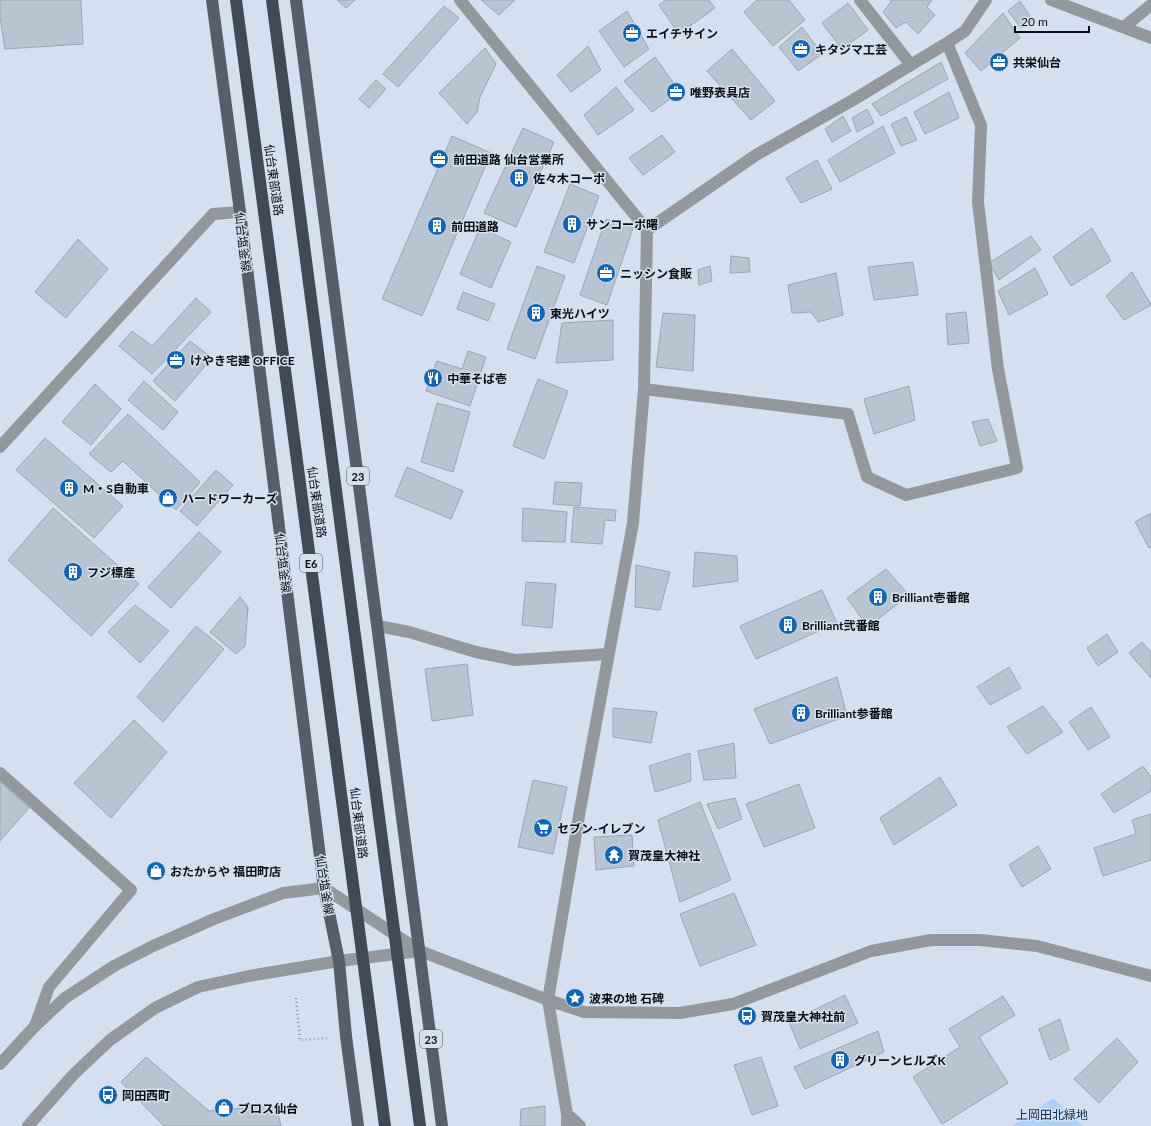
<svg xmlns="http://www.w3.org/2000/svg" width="1151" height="1126" font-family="Lato,'Noto Sans JP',sans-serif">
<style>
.green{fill:#add0f8}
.building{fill:#b7c4d2;stroke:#9aa6b3}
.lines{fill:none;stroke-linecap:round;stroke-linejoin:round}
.path{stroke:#8f98a3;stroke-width:2.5;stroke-dasharray:1 3;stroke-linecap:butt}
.service{stroke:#93989e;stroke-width:12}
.minor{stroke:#93989e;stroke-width:12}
.tertiary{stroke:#93989e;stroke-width:12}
.primary{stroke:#555e69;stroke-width:12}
.motorway{stroke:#3f4a55;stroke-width:12}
.labels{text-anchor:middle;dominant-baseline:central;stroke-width:3;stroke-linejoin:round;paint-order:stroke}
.shield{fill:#d4e0ef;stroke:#474d55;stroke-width:1}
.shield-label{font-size:11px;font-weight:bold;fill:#0a0e13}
.poi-label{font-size:12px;font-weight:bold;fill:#0a0e13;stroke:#d4e0ef;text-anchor:start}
.street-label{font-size:12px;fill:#0a0e13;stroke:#d4e0ef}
.park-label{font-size:12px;fill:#082b4d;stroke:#d4e0ef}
</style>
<rect width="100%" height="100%" fill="#d4e0ef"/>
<path class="green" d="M1053,1098L1083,1126H1012Z"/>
<path class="building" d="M0,0H81L83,44L5,49L0,17Z
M337,0H355L346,8Z
M481,0H515L499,15Z
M665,0H709L715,8L679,34L659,5Z
M757,0H789L805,20L773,46L744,12Z
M890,0H932L927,7L935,15L918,34L906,22L896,28L883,12L891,2Z
M1020,1L1033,21L1021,28L1008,11Z
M848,3L868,30L842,49L822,23Z
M444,6L459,18L398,87L383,74Z
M627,11L649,49L624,67L599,31Z
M1003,13L1020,38L981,71L965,53Z
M802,27L822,54L798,71L779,47Z
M588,46L601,70L571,92L557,75Z
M485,48L496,64L480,97L477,112L467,124L439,93Z
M732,49L775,101L751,120L707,71Z
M655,57L680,92L652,112L624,81Z
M941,62L948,79L881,116L872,104Z
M376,80L386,89L369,108L359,99Z
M616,87L634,110L598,135L584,115Z
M949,92L959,118L925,134L914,112Z
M867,109L874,123L857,132L852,118Z
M843,116L851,131L832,142L825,129Z
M906,117L917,140L901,146L891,124Z
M883,126L895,153L840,182L828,160Z
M523,128L554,142L516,227L484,213Z
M662,135L675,152L643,175L629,158Z
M452,136L491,153L422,316L382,299Z
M817,160L832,189L801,203L786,178Z
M570,184L599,196L574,263L544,252Z
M606,219L633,228L607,305L580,295Z
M480,228L511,242L491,288L460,274Z
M1092,228L1111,261L1071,286L1053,257Z
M1031,236L1041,250L999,280L989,263Z
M78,239L108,269L66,318L35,292Z
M731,256L749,258L750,272L730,273Z
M913,262L918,295L874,300L868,267Z
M537,266L565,276L535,359L507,349Z
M710,266L712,281L699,285L698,270Z
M1035,268L1048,294L1009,315L998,291Z
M1132,272L1151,305L1124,320L1106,296Z
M836,273L843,315L818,322L811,312L792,313L788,285Z
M463,292L495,304L488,321L457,309Z
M196,298L211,312L152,374L119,346L132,331L152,346Z
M966,312L969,343L948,345L946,314Z
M663,313L695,315L693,371L656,367Z
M613,320V360L556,363L562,323Z
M190,341L212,358L175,401L153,381Z
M468,351L486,357L470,406L426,391L437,361L462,369Z
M538,379L568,391L544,459L513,446Z
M144,381L178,412L163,430L128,400Z
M95,384L121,409L91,445L62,422Z
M909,386L915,420L874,434L864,399Z
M437,403L470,412L453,472L421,462Z
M128,414L200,482L176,510L123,461L111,472L89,454Z
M988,419L997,441L980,446L972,422Z
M45,438L123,506L94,538L16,470Z
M407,467L463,491L451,519L395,496Z
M216,470L233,485L197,526L180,511Z
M555,482L582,483L580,506L553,504Z
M574,507L616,510L615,521L605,520L602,544L571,542Z
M53,508L139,584L91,636L8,560Z
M523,508L567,512L565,542L522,541Z
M1151,513V547L1149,548L1135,522Z
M199,532L221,552L171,608L148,587Z
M695,552L737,556L738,581L693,587Z
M636,565L670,572L660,610L635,607Z
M886,569L909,595L868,627L847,598Z
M526,582L556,584L552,628L522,625Z
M822,590L837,623L756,659L740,626Z
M240,597L248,607L245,646L236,654L210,632Z
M135,605L169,631L140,663L108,632Z
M196,626L224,649L163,722L137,697Z
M1107,634L1118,652L1098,666L1087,648Z
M1142,642L1151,652V678L1129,653Z
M467,664L473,715L432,721L425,669Z
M1009,667L1021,688L990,705L977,687Z
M837,677L847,716L770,744L754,709Z
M1043,706L1063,732L1027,754L1007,727Z
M1091,707L1110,737L1088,750L1069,722Z
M613,708L657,712L651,743L613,737Z
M134,720L167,752L111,818L74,783Z
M734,743L736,778L704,780L698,751Z
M690,753L691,781L655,792L649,766Z
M1143,766L1151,777V791L1114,813L1101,794Z
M940,777L957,805L894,845L880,818Z
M533,780L567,787L553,854L518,847Z
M0,782L29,808L0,841Z
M799,784L815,828L764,847L746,804Z
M735,798L742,819L718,829L707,804Z
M700,802L731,880L680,902L658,820Z
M1151,814V860L1103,876L1094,848L1136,834L1132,820Z
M632,835L634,866L596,870L594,837Z
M1038,846L1051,869L1022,887L1009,865Z
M734,893L756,945L700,966L680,914Z
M845,995L858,1023L800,1049L789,1022Z
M1003,996L1015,1015L979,1037L1008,1083L942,1124L913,1077L960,1047L949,1029Z
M1060,1019L1069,1050L1050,1060L1039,1029Z
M878,1031L884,1052L805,1089L794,1067Z
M1117,1038L1138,1062L1099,1103L1074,1079Z
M146,1057L209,1111L276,1105L281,1126H164L121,1082Z
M761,1057L778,1106L752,1115L734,1065Z
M545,1106V1126H520L521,1109Z"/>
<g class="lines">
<path class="path" d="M296,998L300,1040L329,1038"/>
<path class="service" d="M860,0L911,65
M378,626L409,632L476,652L515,660L608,654"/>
<path class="minor" d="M460,0L647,230L644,389L633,523L580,810L548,1000
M1051,0L1151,38
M1124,27L1151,5
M647,230L756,155L853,100L947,43L965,31L986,0
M644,389L848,414L867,477L906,495L1017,468L998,369L978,202L981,125L947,43
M0,773L131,890L49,987L35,1026
M567,1114L580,1126"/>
<path class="tertiary" d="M0,447L213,214L240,212
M548,1000L567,1114V1126
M0,1064L35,1026L65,998L114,966L153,946L214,919L283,893L324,888L420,951L548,1000L584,1012L680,1013L733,1004L871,951L931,940H980L1037,946L1151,976
M28,1126L73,1075L110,1040L155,1008L198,987L249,976L339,961L420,951"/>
<path class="primary" d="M212,0L240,212L317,833L324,888L339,961L346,1036L358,1126
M296,0L442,1126"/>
<path class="motorway" d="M236,0L385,1126
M272,0L354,628L420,1126"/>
</g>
<defs>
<symbol id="office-disc" viewBox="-11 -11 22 22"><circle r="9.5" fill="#1066b3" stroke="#d4e0ef"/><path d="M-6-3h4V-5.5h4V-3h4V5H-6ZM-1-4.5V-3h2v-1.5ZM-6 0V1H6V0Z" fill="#fff"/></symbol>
<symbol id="building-disc" viewBox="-11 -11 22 22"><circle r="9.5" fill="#1066b3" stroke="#d4e0ef"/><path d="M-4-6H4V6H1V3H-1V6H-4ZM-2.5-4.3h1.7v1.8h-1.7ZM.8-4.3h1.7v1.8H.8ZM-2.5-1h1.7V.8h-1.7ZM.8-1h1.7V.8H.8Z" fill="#fff"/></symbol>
<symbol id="restaurant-disc" viewBox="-11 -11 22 22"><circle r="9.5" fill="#1066b3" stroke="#d4e0ef"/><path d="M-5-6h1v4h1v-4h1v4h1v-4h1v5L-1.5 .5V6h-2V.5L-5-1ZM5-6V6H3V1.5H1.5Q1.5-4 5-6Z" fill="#fff"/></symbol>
<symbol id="shop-disc" viewBox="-11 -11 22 22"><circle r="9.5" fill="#1066b3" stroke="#d4e0ef"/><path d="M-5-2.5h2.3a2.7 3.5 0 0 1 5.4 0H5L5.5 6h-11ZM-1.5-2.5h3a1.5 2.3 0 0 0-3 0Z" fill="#fff"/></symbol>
<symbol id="supermarket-disc" viewBox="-11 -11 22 22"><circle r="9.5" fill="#1066b3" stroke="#d4e0ef"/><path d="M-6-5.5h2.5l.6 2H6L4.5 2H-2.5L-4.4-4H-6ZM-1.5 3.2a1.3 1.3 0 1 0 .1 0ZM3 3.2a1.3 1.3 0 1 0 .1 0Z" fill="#fff"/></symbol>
<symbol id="temple-disc" viewBox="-11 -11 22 22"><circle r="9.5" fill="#1066b3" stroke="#d4e0ef"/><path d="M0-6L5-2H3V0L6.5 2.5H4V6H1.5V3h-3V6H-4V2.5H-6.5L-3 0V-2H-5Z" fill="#fff"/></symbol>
<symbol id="sight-disc" viewBox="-11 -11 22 22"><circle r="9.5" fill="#1066b3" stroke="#d4e0ef"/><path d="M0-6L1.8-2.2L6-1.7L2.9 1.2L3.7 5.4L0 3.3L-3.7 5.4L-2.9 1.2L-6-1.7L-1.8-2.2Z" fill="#fff"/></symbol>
<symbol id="bus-disc" viewBox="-11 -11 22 22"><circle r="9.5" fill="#1066b3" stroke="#d4e0ef"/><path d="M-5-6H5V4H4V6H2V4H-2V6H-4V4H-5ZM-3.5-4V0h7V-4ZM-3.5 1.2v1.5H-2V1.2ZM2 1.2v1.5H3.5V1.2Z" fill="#fff"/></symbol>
</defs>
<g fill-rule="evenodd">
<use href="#office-disc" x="621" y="22" width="22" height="22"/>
<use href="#office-disc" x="790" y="38" width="22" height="22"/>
<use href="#office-disc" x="988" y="51" width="22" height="22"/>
<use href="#office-disc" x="665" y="81" width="22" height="22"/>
<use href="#office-disc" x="428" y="148" width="22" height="22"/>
<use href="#building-disc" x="508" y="167" width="22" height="22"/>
<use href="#building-disc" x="561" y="213" width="22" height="22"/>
<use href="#building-disc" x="426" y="215" width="22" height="22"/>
<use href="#office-disc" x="595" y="262" width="22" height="22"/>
<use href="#building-disc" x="525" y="302" width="22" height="22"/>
<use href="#office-disc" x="165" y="349" width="22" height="22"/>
<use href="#restaurant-disc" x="422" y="367" width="22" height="22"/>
<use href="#building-disc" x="58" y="477" width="22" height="22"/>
<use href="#shop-disc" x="157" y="487" width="22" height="22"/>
<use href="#building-disc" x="62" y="561" width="22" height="22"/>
<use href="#building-disc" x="867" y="586" width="22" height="22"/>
<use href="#building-disc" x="777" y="614" width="22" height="22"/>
<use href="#building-disc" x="790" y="702" width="22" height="22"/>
<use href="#supermarket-disc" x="532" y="817" width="22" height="22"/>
<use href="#temple-disc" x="603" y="844" width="22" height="22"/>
<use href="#shop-disc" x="145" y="860" width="22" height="22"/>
<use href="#sight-disc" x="564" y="987" width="22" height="22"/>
<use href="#bus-disc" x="736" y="1005" width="22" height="22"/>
<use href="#building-disc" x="829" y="1049" width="22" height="22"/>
<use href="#bus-disc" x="97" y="1084" width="22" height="22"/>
<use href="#shop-disc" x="213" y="1097" width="22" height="22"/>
</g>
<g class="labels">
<g class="shield">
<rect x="347" y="467" width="22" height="18" rx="3"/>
<rect x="300" y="554" width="22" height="18" rx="3"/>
<rect x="420" y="1030" width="22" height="18" rx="3"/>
</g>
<g class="shield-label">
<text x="358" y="476">23</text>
<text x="311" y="563">E6</text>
<text x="431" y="1039">23</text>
</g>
<g class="poi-label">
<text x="646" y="33">エイチサイン</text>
<text x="815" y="49">キタジマ工芸</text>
<text x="1013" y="62">共栄仙台</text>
<text x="690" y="92">唯野表具店</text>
<text x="453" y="159">前田道路 仙台営業所</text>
<text x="533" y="178">佐々木コーポ</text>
<text x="586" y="224">サンコーポ曙</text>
<text x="451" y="226">前田道路</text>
<text x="620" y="273">ニッシン食販</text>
<text x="550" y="313">東光ハイツ</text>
<text x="190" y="360">けやき宅建 OFFICE</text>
<text x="447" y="378">中華そば壱</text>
<text x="83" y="488">M・S自動車</text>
<text x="182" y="498">ハードワーカーズ</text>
<text x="87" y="572">フジ標産</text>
<text x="892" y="597">Brilliant壱番館</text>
<text x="802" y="625">Brilliant弐番館</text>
<text x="815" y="713">Brilliant参番館</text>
<text x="557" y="828">セブン-イレブン</text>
<text x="628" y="855">賀茂皇大神社</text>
<text x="170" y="871">おたからや 福田町店</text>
<text x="589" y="998">波来の地 石碑</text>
<text x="761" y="1016">賀茂皇大神社前</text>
<text x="854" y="1060">グリーンヒルズK</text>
<text x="122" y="1095">岡田西町</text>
<text x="238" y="1108">ブロス仙台</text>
</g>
<g class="street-label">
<text transform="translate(274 180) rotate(82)">仙台東部道路</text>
<text transform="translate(243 242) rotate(83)">仙台塩釜線</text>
<text transform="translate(317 502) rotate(82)">仙台東部道路</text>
<text transform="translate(283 563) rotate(83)">仙台塩釜線</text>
<text transform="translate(359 823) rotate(83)">仙台東部道路</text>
<text transform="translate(325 885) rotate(81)">仙台塩釜線</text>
</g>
<g class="park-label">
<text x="1052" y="1114">上岡田北緑地</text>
</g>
</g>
<path d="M1015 26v6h74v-6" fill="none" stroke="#0a0e13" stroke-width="2"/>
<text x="1021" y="26" font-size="12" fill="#0a0e13" stroke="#d4e0ef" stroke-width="3" paint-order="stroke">20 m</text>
</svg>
